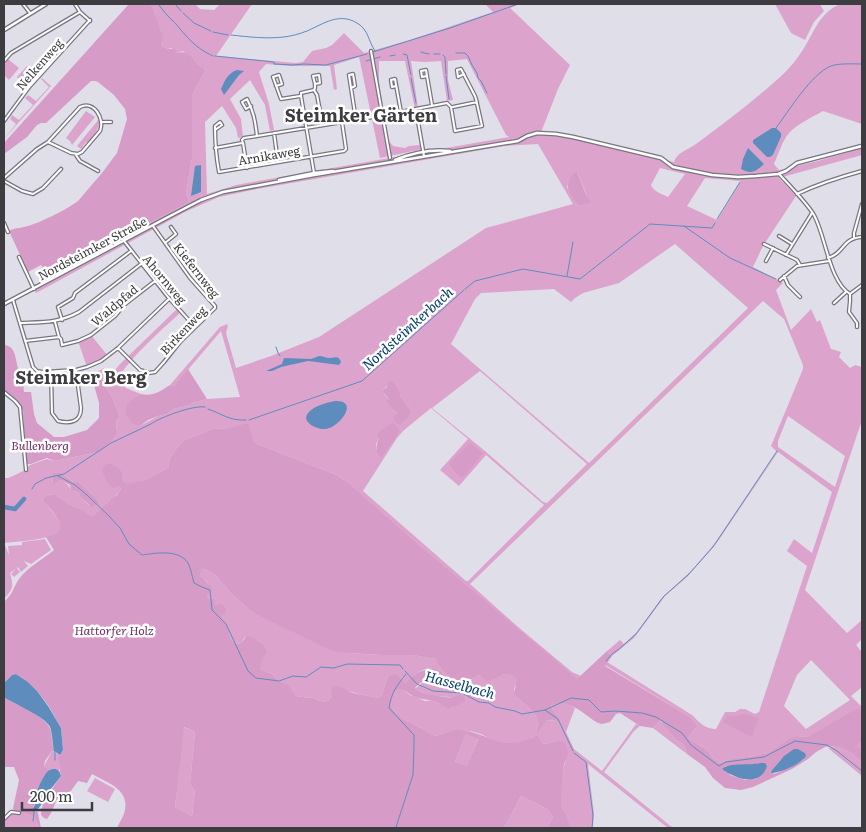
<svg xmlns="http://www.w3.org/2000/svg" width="866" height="832" font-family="Literata,serif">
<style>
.green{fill:#dca4cd;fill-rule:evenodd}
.forest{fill:#d69bc6;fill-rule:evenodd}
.water{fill:#5e8dbd}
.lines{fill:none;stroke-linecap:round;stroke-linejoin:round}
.stream{stroke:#5e8dbd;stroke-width:1}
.river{stroke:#5e8dbd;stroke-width:4.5}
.minor-casing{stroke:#787680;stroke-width:4.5}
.tertiary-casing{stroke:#787680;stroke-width:5}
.minor{stroke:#fff;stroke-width:2}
.tertiary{stroke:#fff;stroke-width:2.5}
.labels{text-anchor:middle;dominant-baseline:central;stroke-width:5;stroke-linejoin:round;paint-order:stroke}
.street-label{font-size:12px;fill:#3d3c40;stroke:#fff}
.park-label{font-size:12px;font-style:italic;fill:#763168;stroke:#fff}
.water-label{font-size:14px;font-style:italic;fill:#053d6b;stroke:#fff}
.district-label{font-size:18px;font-weight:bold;fill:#3d3c40;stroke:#fff}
</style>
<rect width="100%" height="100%" fill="#e0dee9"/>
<path class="green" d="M151,4H195L200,9L214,10L220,4H252L216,56L295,63L303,62L312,51L326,48L332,45L344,33L364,53L410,40L493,12L485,4H520L510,8L570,65L558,89L540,135L565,137L674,162C677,152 688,150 696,144C722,125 747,106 771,85C782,76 792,66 800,54C812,38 817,16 836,6C844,2 854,4 862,4V124L823,111C811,118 794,125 786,137C781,145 778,155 774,164L779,170L818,161L862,148V155L779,178L796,196L763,246L753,267L783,283L776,290L791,330L811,309L817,322L820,320L831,349L835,350L841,352L839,357L850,368L855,365L862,367V420L805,590L847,633L862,620V639L856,645L862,652V687L851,696L862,707V776L828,748L835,746L808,737L796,736L768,753L747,757L735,758L719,763L713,758L707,750L688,738L692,732L698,726L690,717L605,665L607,662L692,715C699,722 705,729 716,729L725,712H735L740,709H745L755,714L759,712L807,566L787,551L794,539L812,553L832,492L778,452L718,541L688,576L665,596L634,638L612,656L607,651L620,640L624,644L637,632L661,599L692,570L715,543L777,452L771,446L803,369V365L784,319L763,301L470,584L517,626L572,672L581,676L577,680L416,542L343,479L337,475L257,444L253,440L230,428L213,429L185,440L180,444L170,458L168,468L145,480L127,485L124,482L122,477L119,486L121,489C117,496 113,497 107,503C104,506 98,515 93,516C88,517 84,511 79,509C76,507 72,507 68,505C58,498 54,488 42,500C47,505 59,519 61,526C62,529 61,531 58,533C51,539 15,542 4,543V478H8L15,475L25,470L30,465L47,459L55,461L98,452L117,430L116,421L120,417L112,397L97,372L104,368L110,377L119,365L178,308L181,312C158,333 134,354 116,380L126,388L141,394L129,403L125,410L128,419L140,426L158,416L167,414L173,409L187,406L193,403L207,399L240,397L221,331L174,386L170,385L220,327L227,324L228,326L226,333L236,368L271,356L319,337L486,228L573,204L538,144L505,146L476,151L257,189L219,197L187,211L36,293L33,286L189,202L186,193L192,158V96L195,89L206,70L198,65L183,51L177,53L171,48L168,49L162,46L161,43V31L158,24ZM359,57L380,158L423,149L420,145L409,146L405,148L393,146L388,140L379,82V61H405L415,109L418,108L411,61L424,62L441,61L447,101L453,100L448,80V61L467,59L506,135L509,137L236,185L207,194L205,122L222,106L236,128L238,138L243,137L241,119L230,99L250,80L265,105L270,131L274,130L269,104L259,72L266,64L291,66H330L334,90L337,89L334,65ZM769,130L781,137L773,155L770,157C762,154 758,147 753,140ZM660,168L685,174L668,197C662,194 653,191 651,185ZM576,171H577L590,203L579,206L567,187L568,184ZM705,178L741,181L717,220L687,206ZM675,244L748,308L589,463L451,344L475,299L481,293L554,289L571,302L575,298L583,293L619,283ZM480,371L587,464L547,503L543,502L485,451L432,408ZM388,385L400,395L411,411L397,414L388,400L389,399L385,395L383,390ZM431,408L468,439L440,470L459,486L486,455L544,505L468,581H466L363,491L397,438L403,431ZM788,416L845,456L835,487L778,447V441ZM398,435L382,458L376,449V444L379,438ZM61,473L73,482H79L94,496L89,505L80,497L79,493L71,490C69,485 66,483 61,480L52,484L53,478ZM811,660L850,700L806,729L784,706L797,675Z
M775,4H820L824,11L814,22L805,40L791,33Z
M8,59L19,68L9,80L4,75V65Z
M27,66L37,75L27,86L17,77Z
M42,78L51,86L4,139L16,124L10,119L12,115L19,120L33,105L25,98L28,95L36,101L49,87L41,79Z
M86,111L95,117L72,145L70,141L66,138Z
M99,119C100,129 94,135 88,143L86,142L81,149L77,146Z
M91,335L108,356L87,367L78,341Z
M45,539L51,550L31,564L24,561L28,566L21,572L18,567L17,568L20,572L14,577L11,574L16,569L10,573C14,587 13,589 4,599V546L5,545L9,555L8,546L22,545V542Z
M202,569H205L215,575L233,595L252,612L348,653L382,655H413L435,659L437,661L442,668L456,680L461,682L471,680L474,677L479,675H503L507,673L511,674L516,678L517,682L514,689L516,697C522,701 538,714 538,721C539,724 537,727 536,730L538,731L547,720L555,721L559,718L553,710L551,706C560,701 567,703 575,708L566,732L574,749L602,771L636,724L640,726L634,731L604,772L673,828H668L588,764L594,814L593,828H572C569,821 564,814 562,806C558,795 561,778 564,766C565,761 568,756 568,751L557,741L544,744L533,737C523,744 507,745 496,741C489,739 484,735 478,733C472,731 465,731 459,731C450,730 442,737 433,735C429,734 426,731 423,729C412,724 385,713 392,696C394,692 396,690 400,688L410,695L425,701L433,700L438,702L447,708H452L460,703L454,697C445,698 421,694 415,689L423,682L428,680L440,671C440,671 433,668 433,668C423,667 410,677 405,685L399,676L388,677L381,696L379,698L363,695L348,691L331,692L330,700L323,702L313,698L302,697L296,696L287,685L279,681L272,674L261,670L259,665L265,655L245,637L241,643L237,644C230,640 229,636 229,628L222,620V616L214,605L211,598L208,599L207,597V595L211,591C209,584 207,579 199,577V575Z
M660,721L664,724L674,738L684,745L687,754L653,728Z
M183,727L195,732L190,784L195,791L192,816L175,809Z
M466,734L478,738L467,767L455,762Z
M52,751L60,755C58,760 61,765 59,771L56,769L50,770L44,766Z
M95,778L115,789L108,802L87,791Z
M521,796L547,809L553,817L547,828H504Z
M12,813H24L34,817L39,828H28L23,827L20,828H4V821Z"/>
<path class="forest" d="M129,4H151L163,36L161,43L162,46L168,49H175L177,53C189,50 191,58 198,65C201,67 204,68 206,70L195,89L192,96V158L186,193L189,202L49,277L41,265L28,272L9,231C17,227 16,229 24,227C38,224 66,210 78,201L102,173L117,153L127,119L125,109L114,95L98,82L95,81H91L46,123H41L37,125L27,137L4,154V143Z
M576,171H577L585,192L591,203L579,206C568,190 562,187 576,171Z
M4,345C16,346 15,358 18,368C19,372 22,376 23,380C24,383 23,388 24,392H31L34,414L37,423L54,437H64L87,430L99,418V403L94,385L99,379L97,372L112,397L120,417L116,421L117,432L113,439L107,445L98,452L55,461L47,458L31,464H27L26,462L23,411C20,401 12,398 4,392Z
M188,369L207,399L193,403L187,406L173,409L167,414L158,416L148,420L140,426C131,425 121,414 127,405C131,400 136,397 141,394C152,397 161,391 170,385L174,386Z
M392,381L398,388L400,395L411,411L408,418L400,425L398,424L393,419V417L397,414L396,412L386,401L389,399L383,392V390L387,387L388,382Z
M248,423L253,440L257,444L337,475L347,482L416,542L577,679L607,651L612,656L605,666L690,717L698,726L692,732L688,738L707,750L713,758L719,763L735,758L747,757L768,753L789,739L796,736L808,737L858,708L862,712V745L859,742L856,747L859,748L862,752V761L851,752L841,747L837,746L825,747L816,752L808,759L792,769L753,787L741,790L725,788L713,778L705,767L687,754L684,745L674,738L661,721H660L653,728L640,726L620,713L616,714L610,722L602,724L598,723C584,715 568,696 551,706L553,710L559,718L558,721L547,720L538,732L536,730C537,728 539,724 538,722C538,712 520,701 514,695C514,690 516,687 516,683C517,679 516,678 513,676C505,670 495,680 487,681L479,675C474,677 470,681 464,682C456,682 447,674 442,669C439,666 438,662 435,659L413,655H382L348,653L332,651L252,612L233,595L215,575L205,569H202L199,577C206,578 207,584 212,588L211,592L207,595L208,599L211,598L215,600L214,605L221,604L226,608V612L222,616V620L229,628C229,636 230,640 237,644L241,643L247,636C252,637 255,639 259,642C276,653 257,657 261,670L272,674L279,681L288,685L296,696L302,697L313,698L323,702L330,700L331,692L333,686C344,686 344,690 353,693C362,695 370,696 379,698L381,696L388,677L396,674L399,676L405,684C412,675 422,669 434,668L440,671L444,675L443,682C431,682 424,677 415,688L418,691C422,693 449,699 453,697C456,696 458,695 461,694L465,698V702C460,703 456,707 451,708C445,709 442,704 437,702C431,699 424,700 417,698C411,696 407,691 400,689C395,690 392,695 391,700C389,715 413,724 423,729C427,731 429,734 433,735C441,737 448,731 456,730C461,730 467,731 471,732C485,735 497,744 512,743C522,743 531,737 538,736L540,741L544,744L557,741L564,742L568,751V755L564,764L562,779L561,801L562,807L572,828H547L553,817L547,809L521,796L504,828H117C119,823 124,816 125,810C129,789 108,783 92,774L87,783L78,781L71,791C51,797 58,806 47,819L44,818L41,815C42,798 53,789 61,776C59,770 60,765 58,758L63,750L61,728L48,705L37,691L28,682L16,674L12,675L4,683V602C13,594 13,588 19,579C27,568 43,559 54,550L46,537C49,536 54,535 57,533C68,526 48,506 42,500L46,496L54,494L69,505L80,509L91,516L95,515L111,499L117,495L121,489L119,486L113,488L107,482L102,471L105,465C113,461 117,467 122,472C122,478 123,482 127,484L145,480L168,468L170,458L180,444L185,440L213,429L230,428ZM184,727L195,732L190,784L195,791L192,816L175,808ZM466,734L478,739L467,766L455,762ZM798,749L805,753L803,760L791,767L774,774L772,770C781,759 784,754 798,749ZM760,763H765L756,779L745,780L730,775L725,766L753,765Z
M393,423L399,429L398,435L382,458C374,452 376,446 379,438L377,434L385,427Z
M470,443L483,453L464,476L462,477H460L449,465V463Z
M54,473H61L73,482H79L94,496L99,503L92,507L80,497L79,493L71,490L70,485L61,480L52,485L53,478L52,475Z
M4,697C14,704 42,715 48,725C53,732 51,744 55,752L52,751L45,761L44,766L50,770L47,772L36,791V803L33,807L34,812L37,811L38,813L41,828H39L34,817L24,813H12L19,780L14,767H4Z
M742,714H745L759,718L752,736L745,734L723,722L727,716H736Z"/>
<path class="water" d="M237,70L244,71L239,75L224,95L221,89C225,80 228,73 237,70Z
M772,128H776L781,133V137L773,155L770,157H767L753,143V140Z
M748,148L764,164C756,171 752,175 741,169L743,159Z
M201,165V192L191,196L195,166Z
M319,356C323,356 326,358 330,358C336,358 338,355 341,362L339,365L308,361L281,367L272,371H266L282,364L284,358L311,359Z
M335,401C360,400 340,427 326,429C318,430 299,422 309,412C316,405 326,403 335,401Z
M16,674L28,682L37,691L48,706L61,728L63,750L60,755L54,751C53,746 52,732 50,727C46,717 14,704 4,697V683L12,675Z
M794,749H798L805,753L806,756C801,764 781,773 771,773L772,770L784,756Z
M760,763H765L767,766C760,788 736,779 722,769C730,762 749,766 760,763Z
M56,769L59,771L61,776C57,782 52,787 48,792C44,799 42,807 34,812L32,810L36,803L34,800C34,795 44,775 47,772C50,769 52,769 56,769Z"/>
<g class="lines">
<path class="stream" d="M158,4C163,10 168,17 174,22
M175,4L181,11
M183,13L194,23L211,31
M175,23C187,37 195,48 213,56
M213,32L228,35
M231,35C249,37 266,39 284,37C292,36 299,34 307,31C323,24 339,12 357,23C369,30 368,41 375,51
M373,52L450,28L518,4
M421,52L424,53L429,54
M456,53H465L468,56L472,65L477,73L478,78L481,81L487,93
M403,54L407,55L411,75
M434,54H440
M443,55L445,57L446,74
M215,56L274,62V64L293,65L304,64L326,65L367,54
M390,56L395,55
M366,61L380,57
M446,76L449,99
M411,78L416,103
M776,128C788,112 812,73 831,66C840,63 852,64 862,64
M717,219L740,182
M684,226L730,258L776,279
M567,276L573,242
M465,289L475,281L523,269L580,279L650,224L712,228L715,223
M276,347L278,353L280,356
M208,409C223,414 229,421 246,420
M249,420L362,381L464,290
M58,476L75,485L87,495L108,515L120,528L129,544L142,555C156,553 179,549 188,563C191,569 192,576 194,583L202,587L210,590L212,610L226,624L248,671L256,678L279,681L293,676L306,677L321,667L334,668L347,664L400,665L403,669
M32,489L35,484L46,478L64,474L111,443L151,424C161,417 193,405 205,407
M606,661L613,653L618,650L636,634L664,596L688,575L713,547L777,451
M405,671L417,684L433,691L462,693L479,702L489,703L495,707L515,711L522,714L545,710L571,698L589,700L601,712L615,711L642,713L656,717L682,733L691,745L719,766L726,762L764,757L795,741L827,745L837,751L862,771
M406,674C396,687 392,691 389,708L414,735V746
M545,710L558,719L573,751
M55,751V760
M574,753L586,762L593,815L592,828
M33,821L34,812
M397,828L396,827L413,775L414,747"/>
<path class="river" d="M4,507L15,509L24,499"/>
<defs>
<path id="minor" d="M23,4L30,13
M75,4L80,12L90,21
M371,51L390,158
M4,61L11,53L80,12
M427,76L422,77L421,71L426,70L427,76L432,105
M276,86L282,84L279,75L273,77L281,99L300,96
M396,86L392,87L391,80L395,79L401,112
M351,88L355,86L353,74L349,75L356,120
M314,90L317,95L320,111
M251,106L246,109L242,102L247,99C254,113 255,120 257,136
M451,107L455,131L482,126L476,99L475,96L461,69L457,70L458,77L464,74
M453,107L477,102
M416,110L424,156
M4,121L30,86L90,20
M101,122H111
M215,130L222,125L220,122L215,126C215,142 216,156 219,172L344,151L346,149L342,122
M274,133L278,162
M243,143L242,140L244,138L257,136L379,116L447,103L451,107
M243,143L247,168
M215,148L242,143
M76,155L80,161L98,171
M314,173L301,96V93L314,90L315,88V84L320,83L319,75L313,76L315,84
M779,174C790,186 806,202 814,215C826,237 829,281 850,294
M4,178L37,149L48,142L80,107C94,100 105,119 100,131L82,152L78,154L71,153L48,142
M4,181L22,191L33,194L43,188L61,169
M797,194C818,184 840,177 862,171
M4,223L8,232
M779,236L792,244
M854,238V233L862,204
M124,241L168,297L195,327
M165,243L176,234L171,227
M764,244L797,260L800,265
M786,255L812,213
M19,257L34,289
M828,258C844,254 842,238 862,237
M766,261L773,248
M784,276L788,285L800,297
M780,280L797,266L829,261
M850,294V301L849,312L857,323V327
M850,294L862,285
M13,300L33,367L37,371L43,372L76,370L87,367L101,361L118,348L169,299
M834,303L846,292
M62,320L58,307L73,298L75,293L131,251
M55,322L59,337L61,339L62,345L78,341L91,335L115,316L124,305L155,281
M20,323C43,322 59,323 79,312L141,264
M25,341L59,337
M118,348L140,370L149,373L155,372L164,362L180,342L215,308V306L190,278L153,226
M51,372L52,413L58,421C70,424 81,422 81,408L76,371
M4,392L15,401L20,407L26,470
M4,819L11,812L19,813"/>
<path id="tertiary" d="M4,30L46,4
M395,160C412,153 431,149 450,151
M279,180L314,173L333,171
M4,304L172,215L201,200L223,192L314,175L518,141L527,136L537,133L556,134L573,137L661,158L673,167L712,175L738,177L756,176L778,174L786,171L797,163L862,146"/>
</defs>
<use href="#minor" class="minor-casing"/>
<use href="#tertiary" class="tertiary-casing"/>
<use href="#minor" class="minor"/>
<use href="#tertiary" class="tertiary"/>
</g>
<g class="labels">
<g class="street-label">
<text transform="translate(39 64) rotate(-49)">Nelkenweg</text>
<text transform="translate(269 155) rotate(-10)">Arnikaweg</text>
<text transform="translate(92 248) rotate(-28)">Nordsteimker Straße</text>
<text transform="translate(197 270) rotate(52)">Kiefernweg</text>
<text transform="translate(165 279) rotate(50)">Ahornweg</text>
<text transform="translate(114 305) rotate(-40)">Waldpfad</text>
<text transform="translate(183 330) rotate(-47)">Birkenweg</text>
</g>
<g class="park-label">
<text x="40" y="445">Bullenberg</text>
<text x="114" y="630">Hattorfer Holz</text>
</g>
<g class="water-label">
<text transform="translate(407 328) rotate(-42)">Nordsteimkerbach</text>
<text transform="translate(460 684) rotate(15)">Hasselbach</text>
</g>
<g class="district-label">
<text x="361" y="114">Steimker Gärten</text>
<text x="81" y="376">Steimker Berg</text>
</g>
</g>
<rect width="866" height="832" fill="none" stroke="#3d3c40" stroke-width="10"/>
<path d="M22 802v8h70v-8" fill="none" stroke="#3d3c40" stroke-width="2.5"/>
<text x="30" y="802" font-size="15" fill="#3d3c40" stroke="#ffffff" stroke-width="4" paint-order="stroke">200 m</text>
</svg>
